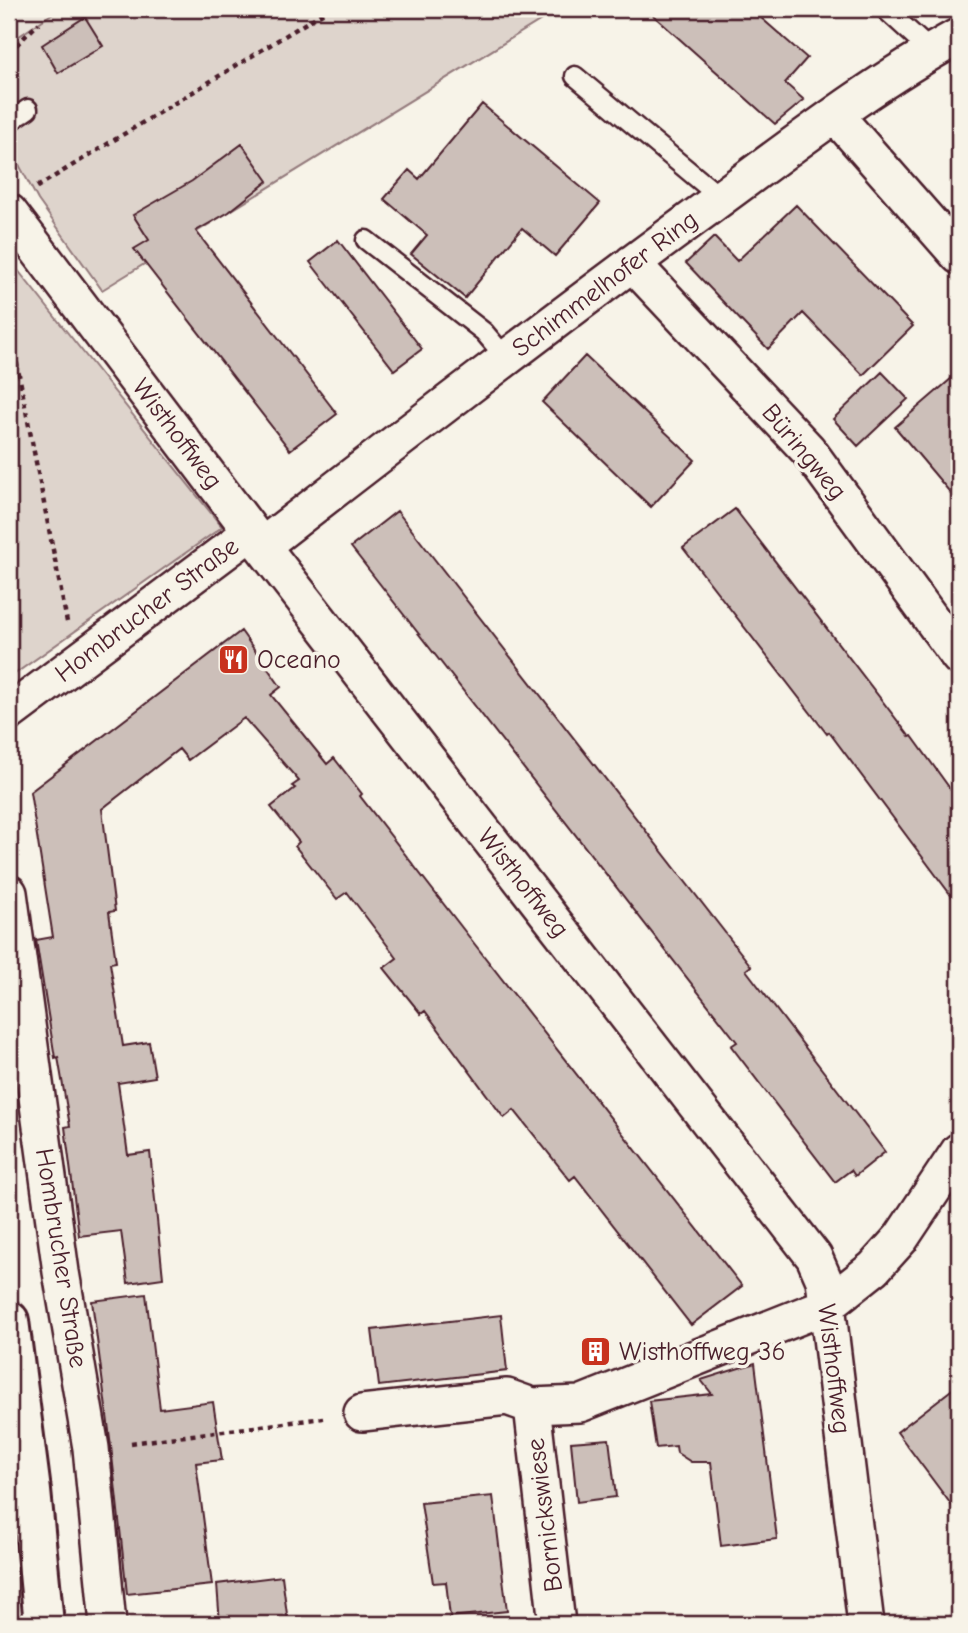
<svg xmlns="http://www.w3.org/2000/svg" width="968" height="1633" font-family="'Comic Neue',sans-serif">
<style>
.built{fill:#eae3da}
.green{fill:#ded4cc;stroke:#947a7c;stroke-width:2}
.building{fill:#ccbfb9;stroke:#4a1f2b;stroke-width:2}
.lines{fill:none;stroke-linecap:round;stroke-linejoin:round}
.lane-casing{stroke:#4a1f2b;stroke-width:23}
.street-casing{stroke:#4a1f2b;stroke-width:40}
.highway-casing{stroke:#4a1f2b;stroke-width:44}
.path{stroke:#4a1f2b;stroke-width:4.5;stroke-dasharray:5 5;stroke-linecap:butt}
.lane{stroke:#f7f3e8;stroke-width:18}
.street{stroke:#f7f3e8;stroke-width:35}
.highway{stroke:#f7f3e8;stroke-width:38}
.labels{text-anchor:middle;dominant-baseline:central;stroke-width:7;stroke-linejoin:round;paint-order:stroke}
.street-label{font-size:26px;fill:#4a1f2b;stroke:#f7f3e8}
.poi-label{font-size:26px;fill:#4a1f2b;stroke:#f7f3e8;text-anchor:start}
</style>
<rect width="100%" height="100%" fill="#f7f3e8"/>
<filter id="ink" filterUnits="userSpaceOnUse"><feTurbulence type="fractalNoise" baseFrequency=".0143" numOctaves="2"/><feDisplacementMap in="SourceGraphic" scale="14" xChannelSelector="R" yChannelSelector="G"/><feConvolveMatrix kernelMatrix="1 2 1 2 8 2 1 2 1" color-interpolation-filters="sRGB"/></filter>
<g filter="url(#ink)">
<path class="built" d="M9,9H59L9,43Z"/>
<path class="green" d="M59,9H559L102,290L38,200L9,146V43Z
M9,259L222,527L9,678Z"/>
<path class="building" d="M646,9H751L807,58L785,83L804,100L775,124Z
M85,17L103,46L58,73L42,45Z
M482,104L600,203L555,256L522,228L465,298L411,254L427,235L384,199L409,170L419,179Z
M242,144L268,181L229,212L196,231L337,414L290,450L134,249L149,240L133,215L192,181Z
M796,205L913,326L863,375L803,313L768,349L686,263L714,237L737,261Z
M338,240L422,349L394,370L310,262Z
M585,356L695,460L651,507L542,402Z
M882,372L908,399L858,446L833,419Z
M959,372V503L895,427Z
M735,509L910,737L912,736L959,801V906L829,732L827,734L683,548Z
M397,511L751,966L746,970L885,1152L855,1176L851,1170L835,1182L731,1046L737,1042L351,547Z
M241,631L281,687L271,695L327,764L334,758L362,794L360,796L473,942L742,1286L691,1325L575,1176L570,1180L514,1110L504,1118L425,1011L421,1014L384,968L397,958L347,892L337,899L295,846L299,842L271,807L295,788L292,786L299,781L244,718L188,760L179,749L102,809L115,911L109,912L116,962L110,963L123,1046L149,1042L155,1077L118,1083L128,1155L150,1152L163,1278L128,1283L121,1231L79,1236L65,1127L70,1126L58,1057L55,1058L36,940L53,937L30,792Z
M146,1294L160,1409L213,1402L222,1460L196,1463L212,1585L127,1594L111,1446L92,1301Z
M501,1315L507,1371L379,1386L372,1330Z
M755,1363L777,1539L721,1546L711,1462H691L677,1453L676,1446L656,1448L649,1401L712,1394L701,1380Z
M959,1384V1515L897,1432Z
M609,1439L616,1497L577,1502L571,1442Z
M493,1496L507,1611L450,1617L446,1582L433,1583L421,1503Z
M282,1576L288,1622L268,1624H220L217,1584Z"/>
<g class="lines">
<defs>
<path id="lane" d="M885,9L931,51
M575,76L721,198
M9,122L28,109
M366,240L484,332L506,358"/>
<path id="street" d="M836,116L959,256
M9,212L262,546L814,1257L824,1280L866,1624
M632,263L808,450L959,657
M262,546C410,431 558,317 710,206C791,147 871,84 959,36
M9,713L251,532
M9,893L61,1272L91,1448L108,1624
M532,1406L557,1624
M362,1413L507,1397L532,1406L580,1404L826,1306L874,1268L901,1238L959,1151"/>
<path id="highway" d="M9,1321L31,1491L44,1624"/>
</defs>
<use href="#lane" class="lane-casing"/>
<use href="#street" class="street-casing"/>
<use href="#highway" class="highway-casing"/>
<path class="path" d="M9,52L39,23
M37,187L329,9
M9,323L67,622
M131,1443L323,1418"/>
<use href="#lane" class="lane"/>
<use href="#street" class="street"/>
<use href="#highway" class="highway"/>
</g>
</g>
<defs>
<symbol id="restaurant-square" viewBox="-11 -11 22 22"><rect x="-9" y="-9" width="18" height="18" rx="4" fill="#c8321e" stroke="#f7f3e8"/><path d="M-5-6h1v4h1v-4h1v4h1v-4h1v5L-1.5 .5V6h-2V.5L-5-1ZM5-6V6H3V1.5H1.5Q1.5-4 5-6Z" fill="#fff"/></symbol>
<symbol id="building-square" viewBox="-11 -11 22 22"><rect x="-9" y="-9" width="18" height="18" rx="4" fill="#c8321e" stroke="#f7f3e8"/><path d="M-4-6H4V6H1V3H-1V6H-4ZM-2.5-4.3h1.7v1.8h-1.7ZM.8-4.3h1.7v1.8H.8ZM-2.5-1h1.7V.8h-1.7ZM.8-1h1.7V.8H.8Z" fill="#fff"/></symbol>
</defs>
<g fill-rule="evenodd">
<use href="#restaurant-square" x="216" y="642" width="35" height="35"/>
<use href="#building-square" x="578" y="1334" width="35" height="35"/>
</g>
<g class="labels">
<g class="street-label">
<text transform="translate(605 284) rotate(-37)">Schimmelhofer Ring</text>
<text transform="translate(177 434) rotate(53)">Wisthoffweg</text>
<text transform="translate(804 452) rotate(50)">Büringweg</text>
<text transform="translate(147 610) rotate(-37)">Hombrucher Straße</text>
<text transform="translate(523 883) rotate(52)">Wisthoffweg</text>
<text transform="translate(61 1258) rotate(81)">Hombrucher Straße</text>
<text transform="translate(834 1369) rotate(83)">Wisthoffweg</text>
<text transform="translate(545 1515) rotate(-97)">Bornickswiese</text>
</g>
<g class="poi-label">
<text x="257" y="660">Oceano</text>
<text x="619" y="1352">Wisthoffweg 36</text>
</g>
</g>
<rect width="968" height="1633" fill="none" stroke="#f7f3e8" stroke-width="35"/>
<rect x="18" y="18" width="933" height="1598" fill="none" stroke="#4a1f2b" stroke-width="2.5" filter="url(#ink)"/>
</svg>
